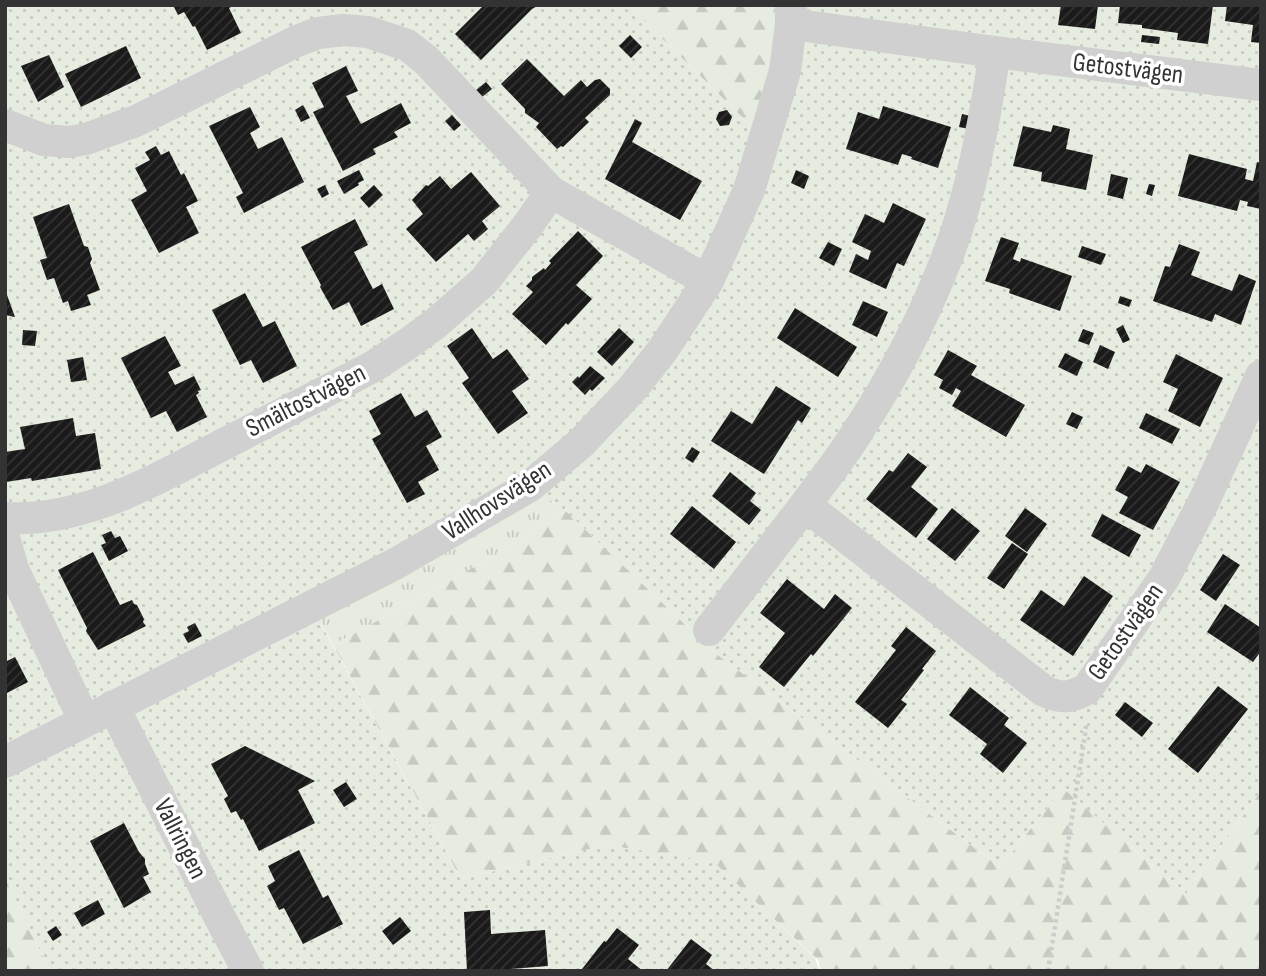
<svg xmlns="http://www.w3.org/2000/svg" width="1266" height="976" font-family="'Sofia Sans Condensed',sans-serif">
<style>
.grass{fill:url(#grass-tufts)}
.forest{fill:url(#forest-firs)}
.garden{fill:url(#garden-dots)}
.building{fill:url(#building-hatch)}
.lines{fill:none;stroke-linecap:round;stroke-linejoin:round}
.path{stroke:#cdcdcd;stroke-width:4.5;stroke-dasharray:3.5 3.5;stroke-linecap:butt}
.minor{stroke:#d0d0d0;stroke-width:32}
.labels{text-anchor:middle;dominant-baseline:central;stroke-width:7;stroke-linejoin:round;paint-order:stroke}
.street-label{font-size:26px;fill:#333;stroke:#fff}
</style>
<defs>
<pattern id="grass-tufts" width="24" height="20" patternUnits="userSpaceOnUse" patternTransform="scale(1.75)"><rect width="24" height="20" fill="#e6ecdf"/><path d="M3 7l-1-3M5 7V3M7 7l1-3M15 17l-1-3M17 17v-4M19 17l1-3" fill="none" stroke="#c6cbc0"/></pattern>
<pattern id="forest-firs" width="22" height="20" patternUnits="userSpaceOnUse" patternTransform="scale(1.75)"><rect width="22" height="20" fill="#e6ecdf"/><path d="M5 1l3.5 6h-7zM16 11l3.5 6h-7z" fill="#c6cbc0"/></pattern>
<pattern id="garden-dots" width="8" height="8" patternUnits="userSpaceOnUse" patternTransform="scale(1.75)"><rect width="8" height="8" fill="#e6ecdf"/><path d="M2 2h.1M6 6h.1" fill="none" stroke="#c6cbc0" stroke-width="1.8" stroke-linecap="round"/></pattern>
<pattern id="building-hatch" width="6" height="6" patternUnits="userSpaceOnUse" patternTransform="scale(1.75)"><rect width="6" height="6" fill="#1a1a1a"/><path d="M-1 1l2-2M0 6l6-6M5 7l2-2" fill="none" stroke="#333"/></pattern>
</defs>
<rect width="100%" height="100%" fill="#fff"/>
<path class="grass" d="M530,486L566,511L449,582L333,645L311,606Z"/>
<path class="forest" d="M628,5H791L764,139Z
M566,511L714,652L1000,867L1063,788L1186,894L1261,791V971H821L818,960L714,863L607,845L461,879L333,645L449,582Z
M5,878L50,971H5Z"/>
<path class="garden" d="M5,5H628L764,139L791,5H1261V791L1186,894L1063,788L1000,867L714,652L566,511L530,486L311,606L461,879L607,845L714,862L815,958L820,971H50L5,878Z"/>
<path class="building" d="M173,5H235L229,8L241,33L207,50L195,26L193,27L184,12L178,15Z
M484,5H539L532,9L481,60L455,34Z
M1061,5H1098L1095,29L1058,25Z
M1120,5H1213L1208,44L1177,40L1178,33L1142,28V25L1118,23Z
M1227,5H1261V43L1251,42L1253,25L1225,21Z
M630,35L642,47L631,58L619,46Z
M1142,35L1160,37L1159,44L1141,42Z
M126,46L141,78L81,107L65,74Z
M49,55L64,87L38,102L21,66Z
M527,59L564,96L581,80L587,87L595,80L600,79L610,89V95L585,118L589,122L563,147L561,146L557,149L536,127L539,123L525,113V109L501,84Z
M346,66L358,91L346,96L361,124L401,103L411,123L394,132L398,137L373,149L376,154L343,171L313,112L324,107L312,83Z
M486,82L492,89L482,97L476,90Z
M303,105L310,118L301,122L295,110Z
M883,106L951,127L938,168L911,159L912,157L902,154L898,165L846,149L858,112L879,119Z
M250,107L260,127L250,133L258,149L282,137L304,182L244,213L236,197L243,193L209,126Z
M727,110L732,117L729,125L720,126L716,119L719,112Z
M962,114L971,116L969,129L959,127Z
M452,115L461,125L454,131L445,121Z
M635,119L642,123L632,142L702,181L680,220L605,179Z
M1053,125L1070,129L1066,149L1093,155L1086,190L1041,181L1042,172L1013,166L1023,126L1051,132Z
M156,146L161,155L169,151L181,175L184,173L198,201L186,207L199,233L159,253L131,200L147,191L135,168L150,160L145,152Z
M1189,154L1247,169L1245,179L1253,181L1257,162L1261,163V209L1247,206L1248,202L1240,200L1237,211L1178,196Z
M359,170L364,180L358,183L359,185L344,194L337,181Z
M796,170L809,176L804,189L791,183Z
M471,172L500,206L482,221L488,229L474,241L468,234L436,262L406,229L423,214L412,200L426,185L428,186L440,176L451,189Z
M1111,174L1128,178L1123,199L1107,195Z
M1149,184L1155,185L1152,196L1146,194Z
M325,185L329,194L322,198L317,189Z
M374,185L383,195L369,208L360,198Z
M893,203L926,219L904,266L897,263L886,289L849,272L856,254L868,260L871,251L852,242L865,214L884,223Z
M69,204L84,246L88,247L92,259L90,263L100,290L87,295L91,305L71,311L68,301L63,303L54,278L47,280L40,260L47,258L33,217Z
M355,219L368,245L354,252L373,289L382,284L394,309L361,326L349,302L333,310L320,287L321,285L301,247Z
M578,231L603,256L576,285L592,299L568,325L566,323L546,345L512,314L533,292L526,286L532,280V277L544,268L545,270L551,263L549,261Z
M1001,237L1019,243L1013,259L1020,262L1021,258L1072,276L1060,311L1009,293L1010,289L985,281Z
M828,242L842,249L834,266L819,258Z
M1179,244L1200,252L1191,275L1232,291L1239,274L1256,281L1241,325L1215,314L1212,322L1153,301L1165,266L1170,267Z
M1082,246L1106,254L1101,265L1078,257Z
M245,293L263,327L275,321L297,366L263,383L251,360L240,365L212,310Z
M5,295H7L15,317L5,315Z
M1120,296L1132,300L1129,307L1118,303Z
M863,301L888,312L877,337L852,325Z
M795,308L857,347L838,377L777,338Z
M1123,325L1130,340L1123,343L1116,329Z
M472,328L493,359L507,349L529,379L512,391L528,413L498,434L462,383L469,378L447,346Z
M619,328L634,342L612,366L597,352Z
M1083,329L1094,333L1089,345L1078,341Z
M23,330L37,331L35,346L22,345Z
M165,336L181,366L168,372L175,385L194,376L201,390L198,391L199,393L196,395L207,417L177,432L166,411L151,418L121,358Z
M1100,345L1115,352L1108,369L1093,362Z
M948,350L977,366L971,375L1025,405L1006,437L952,406L961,391L956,388L952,395L939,388L943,380L934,375Z
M1065,353L1083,362L1077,376L1058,367Z
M1176,354L1223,378L1200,427L1168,411L1178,389L1163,382Z
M83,357L87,380L71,382L67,360Z
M590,366L605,378L592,391L590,389L585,395L572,382L578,376L579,378Z
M776,386L811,408L802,423L798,420L764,474L711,441L731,411L752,424Z
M401,393L415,417L427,410L442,437L426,446L439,470L418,482L425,494L407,503L372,439L381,434L369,411Z
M1072,412L1083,417L1077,429L1066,424Z
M1146,413L1180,429L1172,444L1139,428Z
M73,418L76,436L95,433L101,469L32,481L31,478L6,482L5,452L25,449L20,427Z
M692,447L700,452L693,463L685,458Z
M908,453L927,467L911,487L938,509L916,538L866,499L889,470L893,472Z
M1146,464L1180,482L1153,530L1119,513L1128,497L1115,490L1128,466L1141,473Z
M730,472L756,493L750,501L761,510L749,525L712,496Z
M692,506L736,542L714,569L670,534Z
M952,508L980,531L955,561L927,539Z
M1025,508L1047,524L1027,552L1005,536Z
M1102,514L1141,535L1129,557L1091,536Z
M111,531L115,538L120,536L128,551L109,561L101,545L106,543L102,535Z
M1012,543L1028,554L1004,589L987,578Z
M93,552L120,605L132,600L134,604L137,605L144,619L143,622L146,626L98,650L86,631L87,628L58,570Z
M1223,554L1240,565L1216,601L1200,590Z
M1084,576L1113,596L1073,656L1020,620L1041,590L1064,606Z
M787,579L824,609L835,594L852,608L813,656L811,654L784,687L759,667L785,633L760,613Z
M1225,604L1261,628V651L1253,662L1207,632Z
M195,623L202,636L188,643L183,634L189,631L187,627Z
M906,627L936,651L922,669L924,670L901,700L907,704L888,728L855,702L896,650L891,646Z
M15,657L28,682L5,694V662Z
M1218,686L1248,709L1198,773L1168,749Z
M970,687L1009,718L1004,725L1027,743L1003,773L980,754L987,744L949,715Z
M1125,702L1153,723L1142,737L1115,715Z
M245,746L315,781L298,790L315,823L259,851L243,819L241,820L236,811L231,813L224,799L228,796L211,764Z
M346,782L357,799L344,807L333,790Z
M124,823L139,852L145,859V864L149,874L143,877L151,892L124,908L90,841Z
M299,850L323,898L328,895L343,924L303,944L284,908L279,910L267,886L275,881L268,866Z
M98,900L105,914L82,927L74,913Z
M490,910L491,934L545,930L548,966L511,969L509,971H467L464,912Z
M400,917L411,931L393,945L382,931Z
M56,926L62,935L53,941L47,932Z
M617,928L639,945L628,959L643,971H584L582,969L604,941L606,942Z
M691,939L712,955L706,964L715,971H666Z"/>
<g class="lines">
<path class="path" d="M1048,971L1086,728L1084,723"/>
<path class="minor" d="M791,24L995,52L1261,85
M995,52C984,123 971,199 944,265C921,323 892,379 858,431C842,457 823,481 805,505L1044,691C1062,699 1070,698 1087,689L1164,578L1203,503L1261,376
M5,125L44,140L69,142L86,139L136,121L297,41L318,33L343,30L368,32L407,45L426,60L551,192L708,281
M5,518C87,522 156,479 226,443C276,417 325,392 374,366L406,345L435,324L484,281L528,225L551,192
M5,541L13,569L84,720
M709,630L805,505
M113,706L217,912L248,971
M5,762L395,564L530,486L581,443L632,389L662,351L708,281L749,190L785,71L791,24V5"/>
</g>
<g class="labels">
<g class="street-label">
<text transform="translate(1128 69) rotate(7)">Getostvägen</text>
<text transform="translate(306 401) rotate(-27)">Smältostvägen</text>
<text transform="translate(497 501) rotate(-33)">Vallhovsvägen</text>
<text transform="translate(1126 632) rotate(-55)">Getostvägen</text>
<text transform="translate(180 839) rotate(63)">Vallringen</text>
</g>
</g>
<rect width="1266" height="976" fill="none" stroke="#333333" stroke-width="14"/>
</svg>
